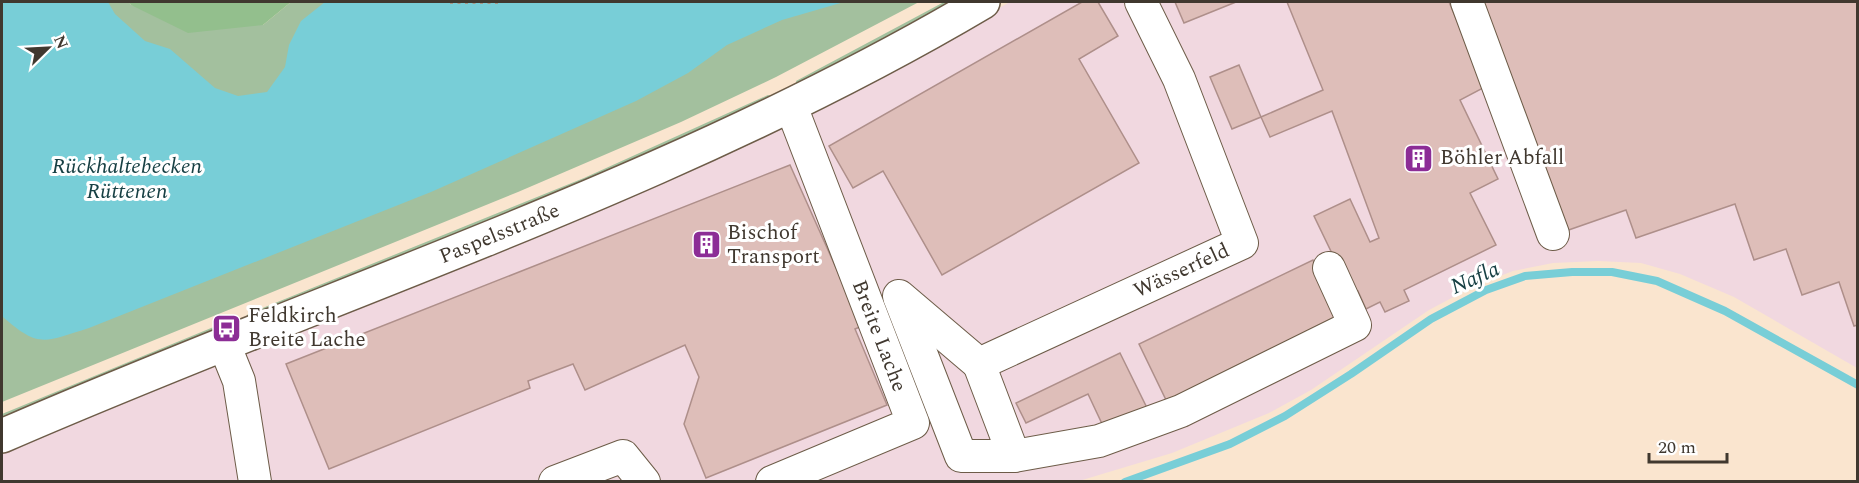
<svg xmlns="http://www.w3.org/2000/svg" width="1859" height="483" font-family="Spectral,serif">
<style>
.industrial{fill:#f1d8e0}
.green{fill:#a3c09e}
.forest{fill:#93bf8d}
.water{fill:#78ced7}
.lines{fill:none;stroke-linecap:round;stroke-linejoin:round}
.stream{stroke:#78ced7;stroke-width:8}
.building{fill:#debeb9;stroke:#ae8f8a;stroke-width:1.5}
.minor-casing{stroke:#6d5c48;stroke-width:34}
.major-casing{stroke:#6d5c48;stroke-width:36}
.path{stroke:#a79888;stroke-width:4;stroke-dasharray:3 4.5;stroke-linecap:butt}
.minor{stroke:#fff;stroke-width:32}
.major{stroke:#fff;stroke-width:33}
.labels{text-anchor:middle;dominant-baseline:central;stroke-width:6;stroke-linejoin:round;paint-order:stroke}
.poi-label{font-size:21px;fill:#40382f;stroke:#fff;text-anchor:start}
.street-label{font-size:21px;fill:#40382f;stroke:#fff}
.water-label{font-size:22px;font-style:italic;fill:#174044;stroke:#fff}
</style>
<rect width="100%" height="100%" fill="#fae5cf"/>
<path class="industrial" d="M1010,2H1857V368L1734,297L1680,274L1641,263L1598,261L1553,263L1513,271L1474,286L1429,310L1311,390L1269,413L1172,453L1079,481L2,482V452L853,90Z"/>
<path class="green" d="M2,2H129L131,5L263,25L291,2H919L776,77L681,122L518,192L2,402Z
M944,2H956L797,86L796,81Z
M768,95L771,96L644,159L245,318L248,314L584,178Z
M216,326L220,329L2,420V414Z"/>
<path class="forest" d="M129,2H291L263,25L188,33L131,5Z"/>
<path class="water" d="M2,2H108L115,14L145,41L170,49L215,88L238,96L267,92L285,67L289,45L301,21L325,2H844L782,20L727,45L688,73L636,101L431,192L89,328C44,342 39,349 2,316Z"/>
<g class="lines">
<path class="stream" d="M1125,482L1230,444L1285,416L1351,374L1431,319L1486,290L1525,276L1572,272H1612L1657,281L1725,311L1858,385"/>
</g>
<path class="building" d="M1082,2H1098L1118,36L1079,59L1139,163L942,275L883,171L853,188L829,146Z
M1175,2H1236L1184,23Z
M1287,2H1449L1485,87L1460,100L1498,179L1470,193L1496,245L1404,290L1409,301L1385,312L1380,302L1366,309L1358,291L1352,295L1314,216L1350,199L1370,242L1379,238L1332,111L1270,137L1261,117L1323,90Z
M1481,2H1858V325L1854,326L1839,282L1802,295L1786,249L1754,260L1735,204L1636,238L1626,210L1560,233Z
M1239,65L1261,117L1232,129L1210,77Z
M790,165L862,326L855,329L887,405L706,478L684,424L699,377L685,345L585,390L573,364L528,381L530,388L329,469L286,364Z
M1313,260L1341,318L1167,402L1139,344Z
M1120,353L1147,408L1104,428L1088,394L1026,423L1016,403Z"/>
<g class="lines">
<defs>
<g id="minor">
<path d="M1467,2L1553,234"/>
<path id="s1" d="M899,296L979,364L1242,243L1179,79L1141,2"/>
<path d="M900,299L961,456H1014L979,364"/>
<path d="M224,344L239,381L255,482"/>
<path d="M1014,456L1099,441L1181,411L1355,325L1329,268"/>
<path d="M555,482L623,456L644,482"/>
<path d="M772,482L913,423L791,106"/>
</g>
<g id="major">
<path id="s2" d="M2,436C329,293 674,185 983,2"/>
</g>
</defs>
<use href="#minor" class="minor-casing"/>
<use href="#major" class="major-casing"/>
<path class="path" d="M450,2H500"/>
<use href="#minor" class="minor"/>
<use href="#major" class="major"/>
</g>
<defs>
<symbol id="building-square" viewBox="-11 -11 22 22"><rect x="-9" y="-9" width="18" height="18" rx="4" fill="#8c2d96" stroke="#fff"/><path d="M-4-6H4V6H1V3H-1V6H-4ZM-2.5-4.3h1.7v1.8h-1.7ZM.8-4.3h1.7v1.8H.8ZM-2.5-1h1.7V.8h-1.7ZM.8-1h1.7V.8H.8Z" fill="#fff"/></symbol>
<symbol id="bus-square" viewBox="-11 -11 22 22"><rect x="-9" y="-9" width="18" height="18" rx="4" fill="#8c2d96" stroke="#fff"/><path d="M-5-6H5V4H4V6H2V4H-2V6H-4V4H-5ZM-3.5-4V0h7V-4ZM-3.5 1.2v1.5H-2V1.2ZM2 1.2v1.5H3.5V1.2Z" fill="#fff"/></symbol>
</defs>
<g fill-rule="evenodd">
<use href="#building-square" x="1402" y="142" width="33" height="33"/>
<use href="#building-square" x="690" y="228" width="33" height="33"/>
<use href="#bus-square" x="210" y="312" width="33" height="33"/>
</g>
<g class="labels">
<g class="poi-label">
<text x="1440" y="158">Böhler Abfall</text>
<text x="727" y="233">Bischof<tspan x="727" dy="24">Transport</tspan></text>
<text x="248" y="316">Feldkirch<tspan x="248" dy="24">Breite Lache</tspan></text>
</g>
<g class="street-label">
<text stroke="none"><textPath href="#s2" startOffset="537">Paspelsstraße</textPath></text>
<text stroke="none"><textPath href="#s1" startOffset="328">Wässerfeld</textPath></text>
<text transform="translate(879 336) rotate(69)">Breite Lache</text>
</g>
<g class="water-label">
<text x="127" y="166">Rückhaltebecken<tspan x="127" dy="25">Rüttenen</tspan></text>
<text transform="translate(1475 278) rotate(-24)">Nafla</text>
</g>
</g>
<rect width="1859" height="483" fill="none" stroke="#40382f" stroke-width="6"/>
<g transform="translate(48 48) rotate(66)" stroke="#ffffff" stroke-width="4.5" paint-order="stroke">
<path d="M0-4.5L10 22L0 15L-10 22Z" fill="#40382f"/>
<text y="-9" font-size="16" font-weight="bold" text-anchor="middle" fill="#40382f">N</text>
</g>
<path d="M1649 453v9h78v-9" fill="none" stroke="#40382f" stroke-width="3"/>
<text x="1658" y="453" font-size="18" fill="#40382f" stroke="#ffffff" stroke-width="4.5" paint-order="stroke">20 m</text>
</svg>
